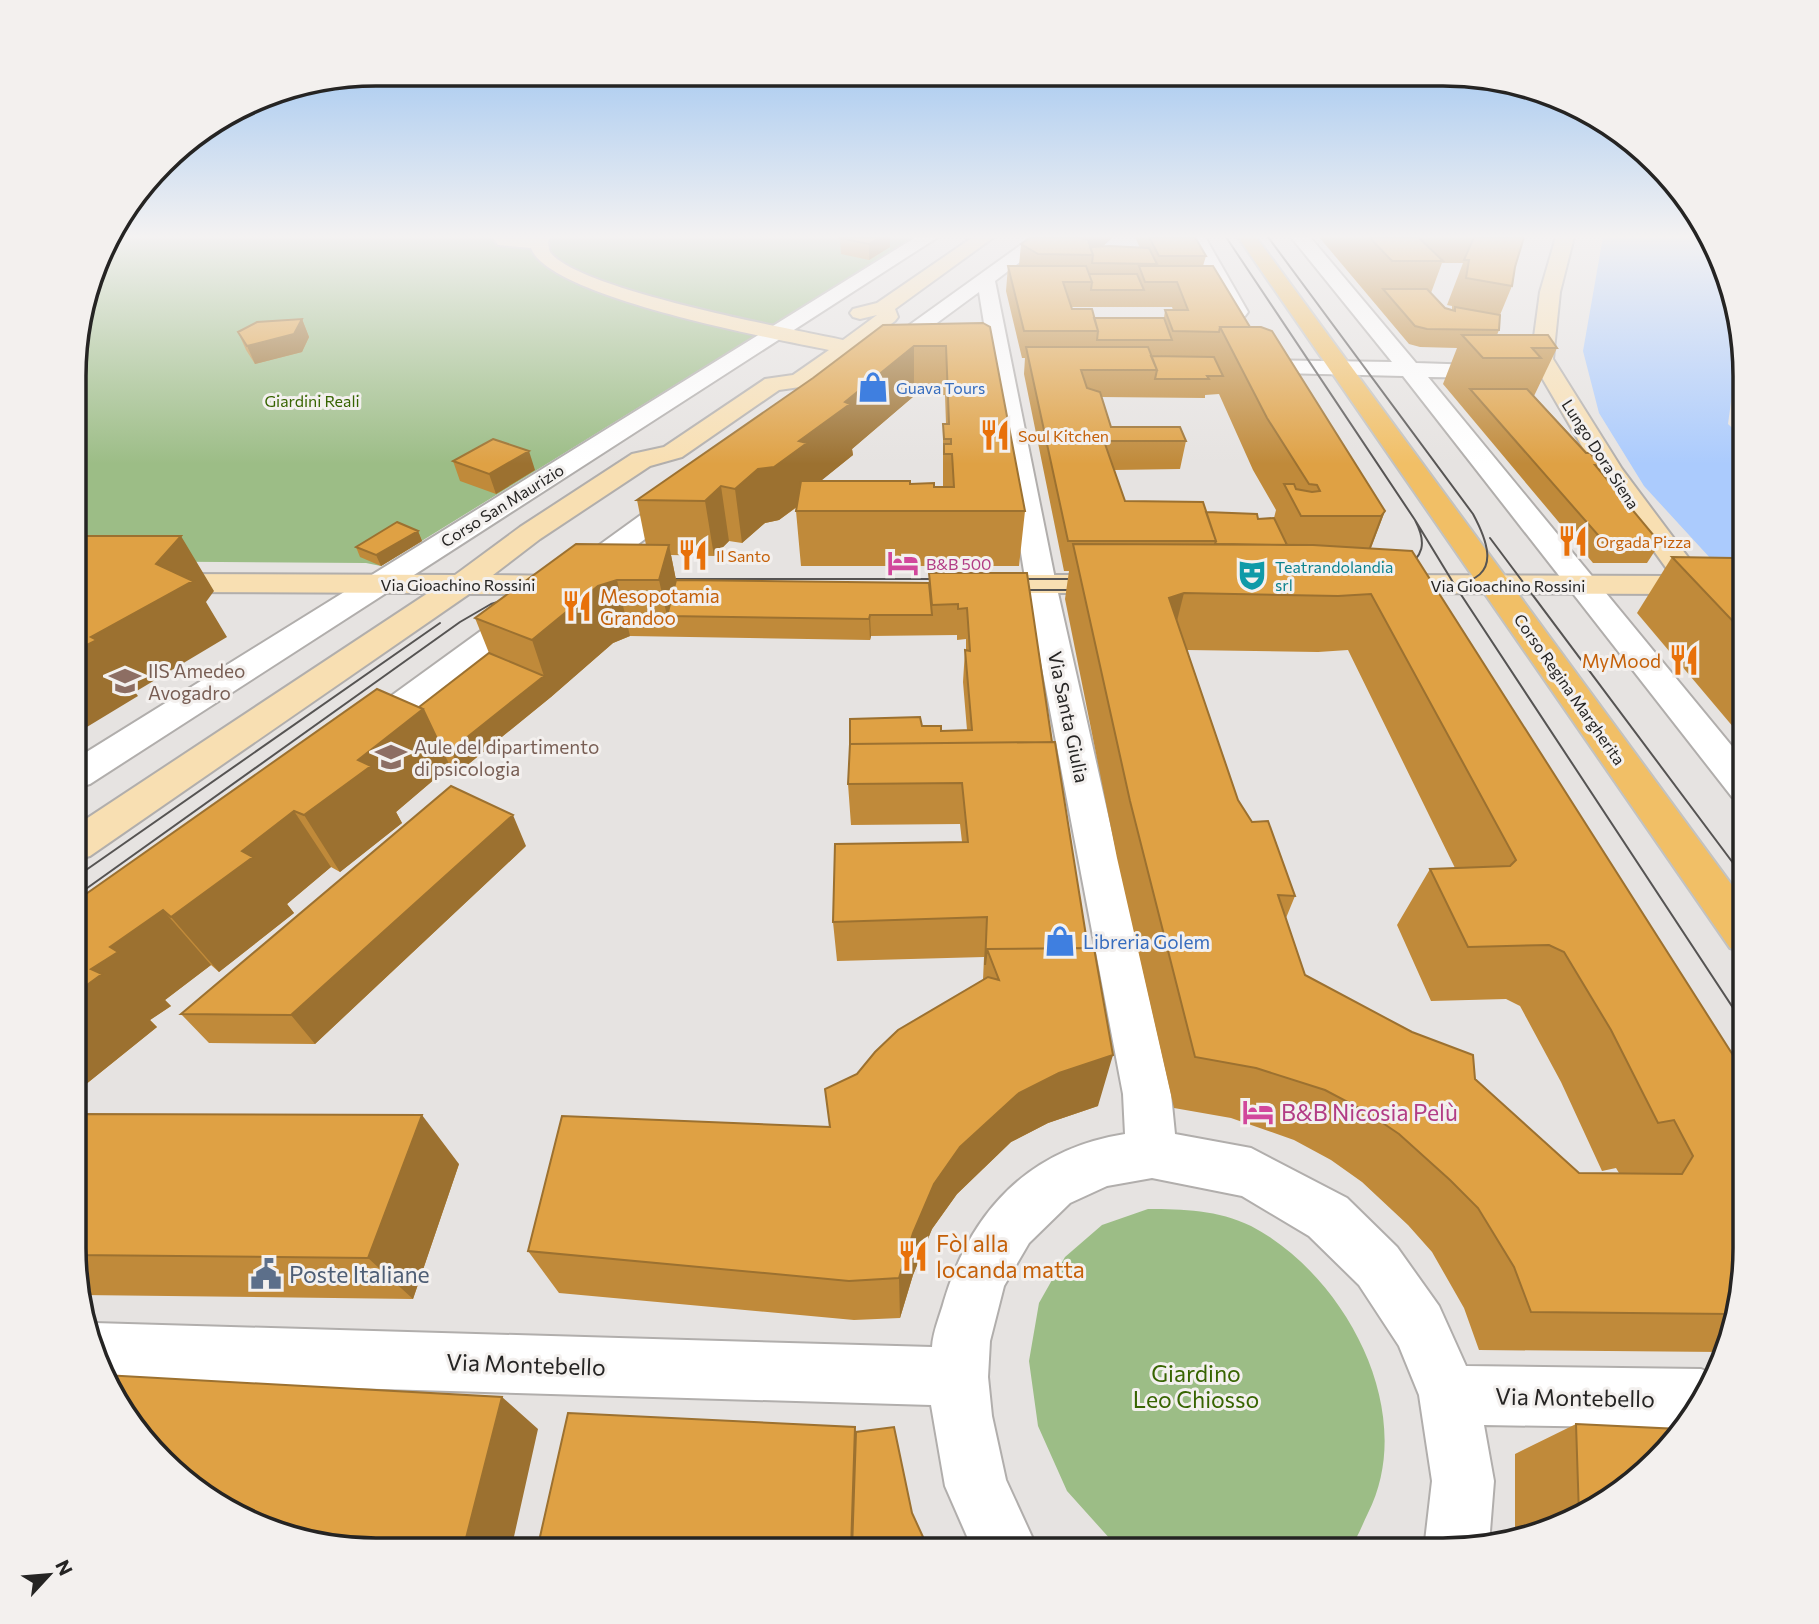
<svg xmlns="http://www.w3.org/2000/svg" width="1819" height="1624" font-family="Commissioner,sans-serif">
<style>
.green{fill:#9cbd86}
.water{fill:#abcbfd}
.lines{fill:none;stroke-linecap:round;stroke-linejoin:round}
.street-casing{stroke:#b1aeac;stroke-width:4}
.secondary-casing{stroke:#b1aeac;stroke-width:4}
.primary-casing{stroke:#c2c2c1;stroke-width:4}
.street{fill:#fff;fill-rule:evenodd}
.secondary{fill:#f8dfb2;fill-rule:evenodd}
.primary{fill:#f1bf66;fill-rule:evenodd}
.tram{stroke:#565453;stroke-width:2}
.wall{fill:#c08a3a;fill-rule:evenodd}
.shaded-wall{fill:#9c7130}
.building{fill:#dfa144;stroke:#9c7130;stroke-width:2;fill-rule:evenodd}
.labels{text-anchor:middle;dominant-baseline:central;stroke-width:6;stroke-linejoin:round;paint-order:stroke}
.far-shop-label{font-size:16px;fill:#366cbe;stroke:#f3f0ee;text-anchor:start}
.far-park-label{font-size:16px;fill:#376401;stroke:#f3f0ee}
.far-food-label{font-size:16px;fill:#c56008;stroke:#f3f0ee;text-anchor:start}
.far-street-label{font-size:16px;fill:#252423;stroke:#f3f0ee}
.far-hotel-label{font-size:16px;fill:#b23c85;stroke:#f3f0ee;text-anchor:start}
.far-culture-label{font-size:16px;fill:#0d838f;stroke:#f3f0ee;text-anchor:start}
.food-label{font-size:19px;fill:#c56008;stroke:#f3f0ee;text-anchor:start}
.education-label{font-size:19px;fill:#785e54;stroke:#f3f0ee;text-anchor:start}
.street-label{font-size:19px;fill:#252423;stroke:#f3f0ee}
.shop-label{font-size:19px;fill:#366cbe;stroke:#f3f0ee;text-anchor:start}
.near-hotel-label{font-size:23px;fill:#b23c85;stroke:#f3f0ee;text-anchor:start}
.near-food-label{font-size:23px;fill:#c56008;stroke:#f3f0ee;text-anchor:start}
.near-service-label{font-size:23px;fill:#4e5e75;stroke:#f3f0ee;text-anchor:start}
.near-street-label{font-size:23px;fill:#252423;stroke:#f3f0ee}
.near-park-label{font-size:23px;fill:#376401;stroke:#f3f0ee}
.rim{fill:none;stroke:#252423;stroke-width:3.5}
</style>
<rect width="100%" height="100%" fill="#e6e3e1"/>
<path class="green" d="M110,237H915L381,566L366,563L78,561V489L84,484L78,482L79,318Z
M1148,1209C1183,1209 1218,1210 1251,1226C1345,1275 1419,1412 1368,1513C1362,1525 1357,1541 1347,1550H1120L1067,1491L1038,1426L1029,1361L1039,1303L1065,1257L1102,1225Z"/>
<path class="water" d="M1603,237H1708L1722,260L1740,335L1728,424L1745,440V596L1644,486L1599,413L1583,351Z"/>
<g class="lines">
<defs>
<path id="street" d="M916,237H938L90,784L77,788V758Z
M1032,237H1053L995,281L1056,584L1171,1094L1175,1134L1251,1148L1347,1198L1397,1247L1439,1306L1466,1366L1701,1369L1716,1375L1714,1381L1678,1428L1484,1425L1494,1481L1489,1544L1462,1550H1424L1432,1481L1419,1395L1399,1346L1359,1285L1309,1236L1242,1196L1152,1178L1107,1186L1070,1203L1029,1243L1004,1286L990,1341L988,1377L992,1416L1006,1480L1038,1550H973L945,1486L931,1405L108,1381L96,1363L88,1326L94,1323L932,1347C933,1331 940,1316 944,1301C971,1210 1030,1149 1125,1134L1123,1094L1026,584L979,292L888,359H872L869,354Z
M1187,237H1205L1248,312L1245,316H1231Z
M1291,237H1310L1416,363L1509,366L1512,371L1509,376L1501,378L1428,377L1745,762V800L1732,797L1403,376L1235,372L1232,367L1235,362L1243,360L1392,362Z
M684,489L694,491L698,497L694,503L588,581L577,584L566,581L562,575L566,569L674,491Z
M526,604L537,606L542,613L537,620L377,743L364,746L351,743L346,734L351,725L515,606Z"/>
<path id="secondary" d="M492,237H551L548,241C548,243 549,250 550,252C578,290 791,329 843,340L877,315L860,319L853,317L850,313L853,309L877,303L973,237H994L895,309L898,317L895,321L818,379L807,386L779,390L682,457L650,466L540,539L493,575L574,576L585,579L589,585L585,591L574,594H469L90,856L76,860L77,825L428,593L158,592L147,589L143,583L147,577L158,574L455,575L520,527L632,454L664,447L765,379L793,375L829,350C775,339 548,297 531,248L498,245Z
M1556,237H1574L1560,292L1553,359L1622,469L1702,576L1719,579L1723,585L1715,592L1719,599L1715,606L1704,608L1693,606L1685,594L1383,593L1372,590L1368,584L1372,578L1383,575L1672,576L1597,472L1531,359L1540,292Z
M977,575H1120L1131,578L1135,584L1131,590L1120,593H977L966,590L962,584L966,578Z"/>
<path id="primary" d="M1238,237H1256L1745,903V953L1730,948Z"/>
</defs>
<use href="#street" class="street-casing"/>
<use href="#secondary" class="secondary-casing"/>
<use href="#primary" class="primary-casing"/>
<use href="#street" class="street"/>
<use href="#secondary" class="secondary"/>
<use href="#primary" class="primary"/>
<path class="tram" d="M1226,237L1415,520L1454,584L1745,1026
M1268,237L1473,514C1508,579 1475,585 1416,589
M1490,538L1745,879
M1402,570C1424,557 1427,543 1415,520
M658,579H948
M1008,579H1088
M1010,590H1087
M76,877L440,623
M76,896L460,622L491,604L517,596"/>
</g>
<path class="wall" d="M1031,237H1113L1102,247L1140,248L1135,237H1195L1206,256L1203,266L1250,327L1385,511L1371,548L1745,1248L1721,1352L1479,1350L1464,1308L1432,1252L1408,1225L1362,1182L1331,1160L1294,1140L1231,1118L1174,1108L1117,858L1065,599L1069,571H1064L1024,374L1025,358H1022L1006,291L1008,266H1019L1021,244ZM1071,307H1172L1173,310H1165L1164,318H1094L1072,309ZM1219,394L1253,470L1276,510L1274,518L1258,519L1125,501L1114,470L1180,469L1186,441L1111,427L1101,397L1205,398V395ZM1187,650L1318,652L1348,650L1455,868L1430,869L1397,925L1431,1001L1506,999L1520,1006L1561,1082L1602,1171L1616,1168L1619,1173H1579L1475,1079L1305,975L1286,918L1295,896L1238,800Z
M1319,237H1524L1515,267L1512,286L1500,315L1499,330L1497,335L1557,348L1534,396L1599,465L1597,467L1660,543L1647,563H1593L1443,384L1457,348L1420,347L1409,344ZM1442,263H1463L1447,305L1452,306V310L1445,308L1431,293Z
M840,238L890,247L869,260L841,254Z
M302,319L309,337L302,352L255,364L246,350L238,332Z
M983,323L1025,511L1019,566H801L796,511L797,507L779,520L765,523L742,543L729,541L714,556L671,555L676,580L929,583V573H1027L1098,1106L1048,1123L1011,1142L957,1194L932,1229L913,1275L900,1318L854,1320L559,1293L528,1251L830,1127L825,1089L857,1074L983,980L984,957L837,961L833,922L962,842L960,824L851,825L848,784L922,726L941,731L967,730L963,682L965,650L966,651V639L957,640V635L871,636L870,640L630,636L613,643L551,697L460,771L450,766L396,812L402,823L340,872L331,867L287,904L294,913L219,972L211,965L165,1000L171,1006L150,1020L157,1027L75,1093L76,901L419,707L489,653L475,618L646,545L637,500L813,378ZM945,395L946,424H943V487H934L910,484L820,481L853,455L852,449L914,396Z
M453,461L535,470L496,494L460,481Z
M418,531L422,541L381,566L360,557L356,547Z
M1672,557L1745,570V741L1637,613Z
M526,846L315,1044L209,1043L181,1014Z
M75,1114L459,1164L413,1299L81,1295L74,1267Z
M1576,1424L1643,1475L1558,1528L1515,1538V1454Z"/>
<path class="shaded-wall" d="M880,237H890V247L869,260V244Z
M1075,237H1113L1093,255Z
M302,319L309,337L302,352L255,364L247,346Z
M914,346V396L852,449L853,455L811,489V496L779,520L765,523L742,543L735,489L758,469L799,441L845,402Z
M529,451L535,470L496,494L489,474Z
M721,486L729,541L714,556L705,501Z
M1385,511L1364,566L1360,571L1381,516Z
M418,531L422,541L381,566L376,555Z
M181,536L214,591L206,602L227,637L135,692L138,696L77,733V650Z
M669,545L680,600L667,616L659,580Z
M617,580L630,636L613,643L551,697L460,771L451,750L544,676L532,640L598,586Z
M1184,593L1170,649L1169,598Z
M870,615L871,636L870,640L869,619Z
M423,709L450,766L396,812L402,823L340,872L304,815L358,760Z
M294,811L331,867L287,904L294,913L219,972L171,917L242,851Z
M513,815L526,846L315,1044L291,1015Z
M163,910L211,965L165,1000L171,1006L150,1020L157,1027L75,1093L76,993L91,969L110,947Z
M1113,1055L1098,1106L1048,1123L1011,1142L957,1194L932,1229L913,1275L900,1318L899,1278L913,1233L934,1184L960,1147L1019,1093L1059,1073Z
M422,1115L459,1164L413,1299L368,1258Z
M502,1397L538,1429L511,1550H463Z"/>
<path class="building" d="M841,237H880L869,244L840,238Z
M1031,237H1077L1088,240L1093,255L1038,254L1021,244Z
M1149,237H1195L1206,256H1159Z
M1369,237H1418L1443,261H1392Z
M1474,237H1524L1515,267L1512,286L1466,278L1469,260H1464Z
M1110,246L1149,248L1157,264L1092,263L1093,255L1090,247Z
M1008,266H1086L1092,282H1063L1072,309H1092L1098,331H1024Z
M1139,266H1213L1250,327H1220L1219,332L1173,331L1165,310H1188L1177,282H1145Z
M1089,274H1137L1144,290H1091L1092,282Z
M1383,289H1427L1445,308L1455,311V307L1500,315L1499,330L1427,329L1415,326Z
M1094,318H1164L1172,340H1097L1098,331Z
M302,319L294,334L247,346L238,332L257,322Z
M983,323L990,327L1025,511H796L801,481H910V484L934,483V487H954L952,454H944V444H951V439H944L943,424H949L946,346H914L845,402L850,404L799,441L807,443L774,467L758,469L735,489L721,486L705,501L637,500L813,378L883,325Z
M1220,327H1261L1272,331L1385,511L1381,516H1301L1284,484H1294L1296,489L1312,492L1320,491L1317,485L1309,484L1267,418Z
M1462,335H1548L1557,348H1532L1541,358H1483Z
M1026,347H1148L1157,370H1081L1087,388L1100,392L1111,427H1180L1186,441H1104L1125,501L1203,502L1216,541H1068Z
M1151,356L1214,357L1223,376H1207L1209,379H1155L1157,370Z
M1470,389H1527L1586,453H1590L1599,465H1595L1660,543H1605Z
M493,439L529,451L489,474L453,461Z
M1206,512L1257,514L1258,519L1274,518L1287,545L1215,544L1216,541Z
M397,522L418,531L376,555L356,547Z
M78,536H181L156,564L193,581L91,637L97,640L77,650Z
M576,544L669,545L659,580H617L598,586L532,640L475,618Z
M1073,544L1313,545L1412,551L1745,1074V1248L1730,1314L1531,1312L1514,1267L1478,1208L1450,1180L1399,1134L1365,1111L1325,1090L1256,1068L1195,1057L1130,801ZM1184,593L1338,596L1371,594L1516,860L1510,866L1430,869L1468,947L1549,945L1564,952L1611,1030L1658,1123L1674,1120L1693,1156L1682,1174L1579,1173L1475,1079L1473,1055L1412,1032L1305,975L1278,895L1295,896L1268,821L1252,822L1238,800L1169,598Z
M1672,557L1733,558L1745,570V634Z
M929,573H1027L1052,742L850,744V719L920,717L922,726H941V731L972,730L965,650L970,651L967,608L958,609V604L932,605Z
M676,580L929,583L932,615H870L869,619L667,616Z
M489,653L544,676L451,750L440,745L423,709L419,707Z
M377,689L423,709L358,760L371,766L304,815L294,811L242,851L253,857L171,917L163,910L110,947L118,952L91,969L102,974L76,993V901Z
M1055,742L1088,948L987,949L985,965L987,917L833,922L835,844L968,842L962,783L848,784L850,744Z
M451,786L513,815L291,1015L181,1014Z
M1094,948L1113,1055L1059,1073L1019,1093L960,1147L934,1184L913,1233L899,1278L849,1281L528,1251L562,1116L830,1127L825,1089L857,1074L875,1052L898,1030L988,977L999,980L987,949Z
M75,1114L422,1115L368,1258L74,1255Z
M104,1375L502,1397L463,1550H376L243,1519L149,1448Z
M568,1413L855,1427L851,1550H537Z
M1576,1424L1678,1429L1643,1475L1579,1515Z
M894,1427L912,1513L929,1550H852L856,1432Z"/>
<linearGradient id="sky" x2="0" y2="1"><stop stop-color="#8fbdf0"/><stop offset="0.51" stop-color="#f4f2f2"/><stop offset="1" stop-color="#f4f2f2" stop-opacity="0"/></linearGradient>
<rect width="1819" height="464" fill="url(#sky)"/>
<defs>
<symbol id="shop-bare" viewBox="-9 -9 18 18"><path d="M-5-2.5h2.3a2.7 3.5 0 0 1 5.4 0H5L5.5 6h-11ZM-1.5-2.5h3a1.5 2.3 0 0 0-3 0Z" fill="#3f7fe0" stroke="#f3f0ee" stroke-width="2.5" paint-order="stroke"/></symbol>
<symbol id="restaurant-bare" viewBox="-9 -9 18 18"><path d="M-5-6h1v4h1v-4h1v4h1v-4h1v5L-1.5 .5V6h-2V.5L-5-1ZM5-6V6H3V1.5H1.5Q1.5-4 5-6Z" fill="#e8710a" stroke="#f3f0ee" stroke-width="2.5" paint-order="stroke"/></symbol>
<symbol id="hotel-bare" viewBox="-9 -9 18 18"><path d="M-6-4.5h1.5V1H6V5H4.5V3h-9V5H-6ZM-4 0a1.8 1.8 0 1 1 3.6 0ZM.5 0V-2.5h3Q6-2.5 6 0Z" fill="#d1479c" stroke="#f3f0ee" stroke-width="2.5" paint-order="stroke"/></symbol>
<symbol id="theatre-bare" viewBox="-9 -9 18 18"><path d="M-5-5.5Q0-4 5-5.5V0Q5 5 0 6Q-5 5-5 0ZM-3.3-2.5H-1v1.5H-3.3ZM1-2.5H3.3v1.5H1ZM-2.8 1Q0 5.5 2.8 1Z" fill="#0f9aa8" stroke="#f3f0ee" stroke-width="2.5" paint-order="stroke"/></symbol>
<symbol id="school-bare" viewBox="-9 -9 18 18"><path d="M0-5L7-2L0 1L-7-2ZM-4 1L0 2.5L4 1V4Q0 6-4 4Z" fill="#8d6e63" stroke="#f3f0ee" stroke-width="2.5" paint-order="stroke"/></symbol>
<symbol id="university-bare" viewBox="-9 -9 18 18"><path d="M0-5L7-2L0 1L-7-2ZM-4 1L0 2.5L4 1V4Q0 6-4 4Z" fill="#8d6e63" stroke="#f3f0ee" stroke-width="2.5" paint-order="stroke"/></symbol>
<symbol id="civic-bare" viewBox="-9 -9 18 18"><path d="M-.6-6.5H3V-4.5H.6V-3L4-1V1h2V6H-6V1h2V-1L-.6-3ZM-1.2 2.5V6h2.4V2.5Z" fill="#5c6f8a" stroke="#f3f0ee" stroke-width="2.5" paint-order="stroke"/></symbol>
</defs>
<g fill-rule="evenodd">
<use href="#shop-bare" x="851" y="365" width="44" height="44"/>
<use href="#restaurant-bare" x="973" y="413" width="44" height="44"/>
<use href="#restaurant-bare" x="1551" y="519" width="44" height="44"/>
<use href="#restaurant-bare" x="671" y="533" width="44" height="44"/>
<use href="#hotel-bare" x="881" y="541" width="44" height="44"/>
<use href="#theatre-bare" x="1230" y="553" width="44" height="44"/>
<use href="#restaurant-bare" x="555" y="584" width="44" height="44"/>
<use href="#restaurant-bare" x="1662" y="638" width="44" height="44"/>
<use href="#school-bare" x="103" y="659" width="44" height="44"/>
<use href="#university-bare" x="369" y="735" width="44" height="44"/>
<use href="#shop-bare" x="1038" y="919" width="44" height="44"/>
<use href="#hotel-bare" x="1236" y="1090" width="44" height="44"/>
<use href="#restaurant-bare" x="891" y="1234" width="44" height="44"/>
<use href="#civic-bare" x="244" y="1252" width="44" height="44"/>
</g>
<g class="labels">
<g class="far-shop-label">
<text x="896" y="387">Guava Tours</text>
</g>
<g class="far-park-label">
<text x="312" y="400">Giardini Reali</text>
</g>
<g class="far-food-label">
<text x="1018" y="435">Soul Kitchen</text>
<text x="1596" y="541">Orgada Pizza</text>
<text x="716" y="555">Il Santo</text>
</g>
<g class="far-street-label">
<text transform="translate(1601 454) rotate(57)">Lungo Dora Siena</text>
<text transform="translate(502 505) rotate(-32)">Corso San Maurizio</text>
<text x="458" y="584">Via Gioachino Rossini</text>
<text x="1508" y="585">Via Gioachino Rossini</text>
<text transform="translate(1570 689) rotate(55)">Corso Regina Margherita</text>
</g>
<g class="far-hotel-label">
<text x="926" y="563">B&amp;B 500</text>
</g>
<g class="far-culture-label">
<text x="1275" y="566">Teatrandolandia<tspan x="1275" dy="18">srl</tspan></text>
</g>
<g class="food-label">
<text x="600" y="595">Mesopotamia<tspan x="600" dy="22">Grandoo</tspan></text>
<text x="1661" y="660" text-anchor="end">MyMood</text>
</g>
<g class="education-label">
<text x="148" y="670">IIS Amedeo<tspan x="148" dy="22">Avogadro</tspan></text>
<text x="414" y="746">Aule del dipartimento<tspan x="414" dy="22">di psicologia</tspan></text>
</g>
<g class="street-label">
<text transform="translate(1069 717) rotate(78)">Via Santa Giulia</text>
</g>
<g class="shop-label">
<text x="1083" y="941">Libreria Golem</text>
</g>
<g class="near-hotel-label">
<text x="1281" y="1112">B&amp;B Nicosia Pelù</text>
</g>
<g class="near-food-label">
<text x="936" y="1243">Fòl alla<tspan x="936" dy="26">locanda matta</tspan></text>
</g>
<g class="near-service-label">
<text x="289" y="1274">Poste Italiane</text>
</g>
<g class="near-street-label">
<text transform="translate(526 1364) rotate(2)">Via Montebello</text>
<text transform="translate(1575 1397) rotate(1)">Via Montebello</text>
</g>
<g class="near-park-label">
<text x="1196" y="1373">Giardino<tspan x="1196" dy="26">Leo Chiosso</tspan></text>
</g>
</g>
<path d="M0 0H1819V1624H0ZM376 86H1443A290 290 0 0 1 1733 376V1248A290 290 0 0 1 1443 1538H376A290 290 0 0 1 86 1248V376A290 290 0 0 1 376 86Z" fill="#f3f0ee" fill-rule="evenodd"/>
<path class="rim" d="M376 86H1443A290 290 0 0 1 1733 376V1248A290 290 0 0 1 1443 1538H376A290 290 0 0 1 86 1248V376A290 290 0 0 1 376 86Z"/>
<g transform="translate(49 1575) rotate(64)" stroke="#f3f0ee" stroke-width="5" paint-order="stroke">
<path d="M0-5L12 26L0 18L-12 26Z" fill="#252423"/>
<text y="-10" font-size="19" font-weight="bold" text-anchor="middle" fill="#252423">N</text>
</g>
</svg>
